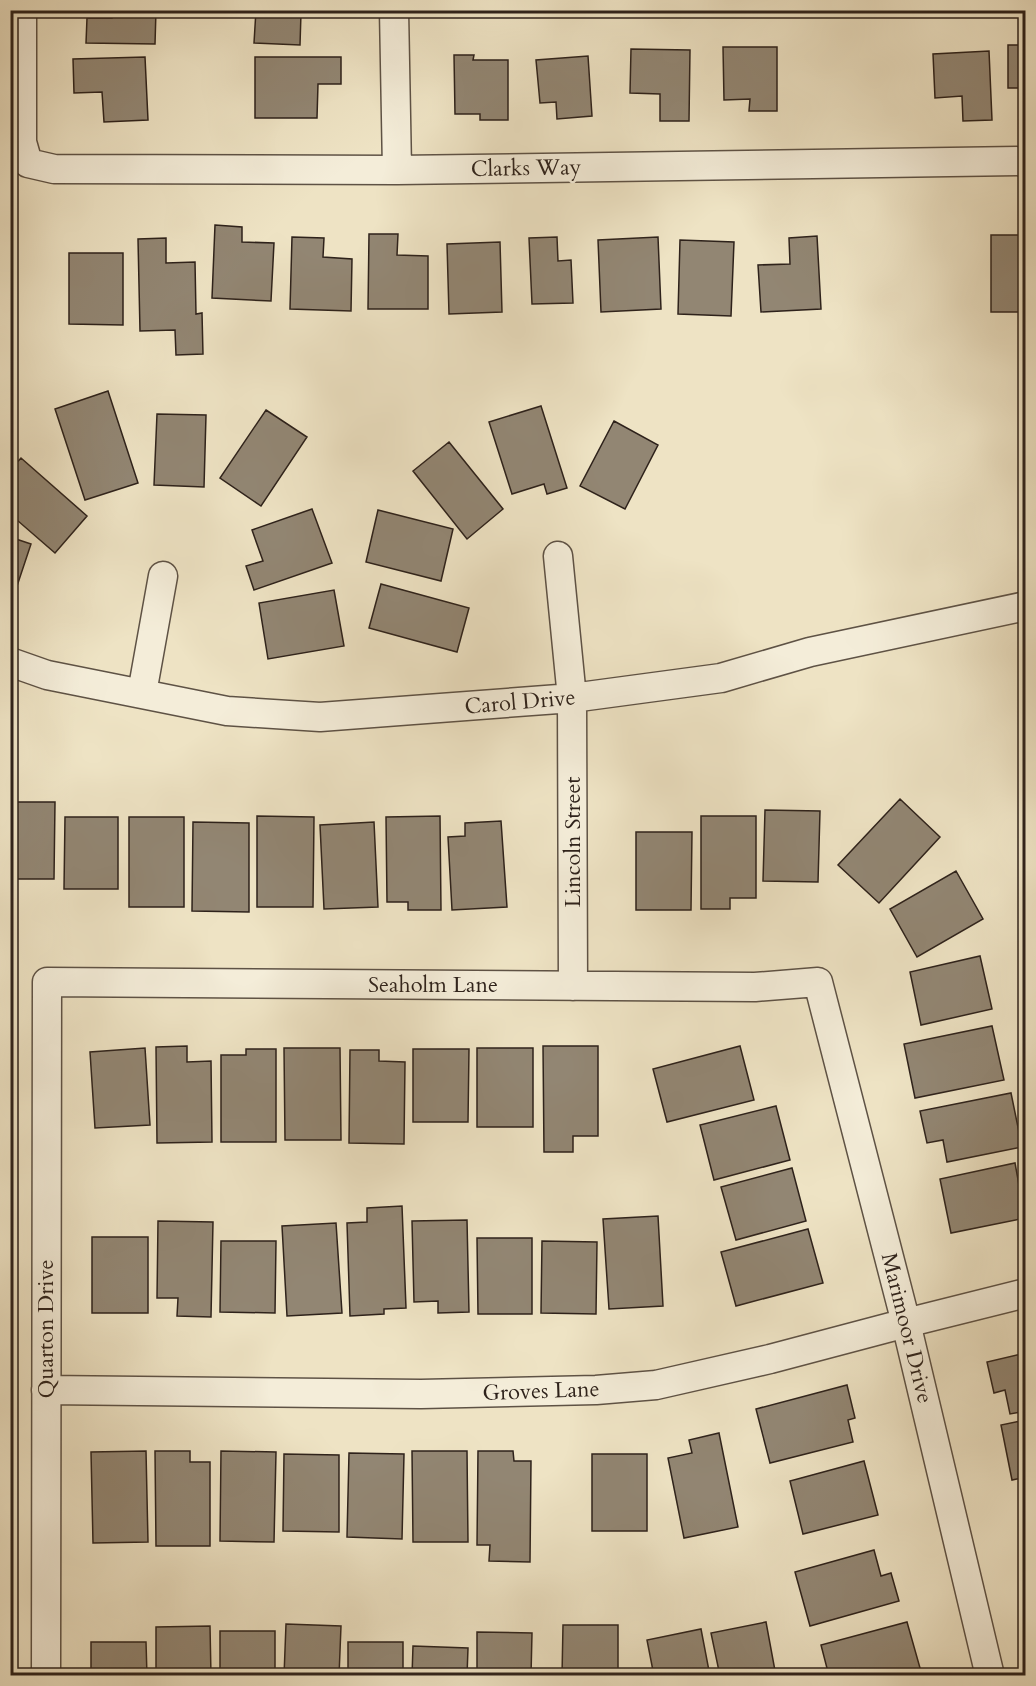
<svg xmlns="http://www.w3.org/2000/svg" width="1036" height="1686" font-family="Cardo,serif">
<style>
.building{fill:#928673;stroke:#2e221b;stroke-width:1.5}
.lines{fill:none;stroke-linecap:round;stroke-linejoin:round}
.street-casing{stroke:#5e5245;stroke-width:31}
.street{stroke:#f4edd9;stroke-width:28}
.labels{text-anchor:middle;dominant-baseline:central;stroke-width:5;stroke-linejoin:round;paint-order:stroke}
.street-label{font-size:22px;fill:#2e221b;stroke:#f4edd9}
</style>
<rect width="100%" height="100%" fill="#eee3c4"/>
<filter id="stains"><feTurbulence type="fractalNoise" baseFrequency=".00333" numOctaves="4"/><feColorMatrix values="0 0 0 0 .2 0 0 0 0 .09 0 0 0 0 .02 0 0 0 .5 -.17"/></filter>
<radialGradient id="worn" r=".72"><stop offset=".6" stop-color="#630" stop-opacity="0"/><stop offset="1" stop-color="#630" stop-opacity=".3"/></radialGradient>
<path class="building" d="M112,10H156L155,44L86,43L87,18H112Z
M256,10H325V14L301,13L300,45L254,43Z
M1008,45H1026V88H1008Z
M723,47H777V111H749L750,99L724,100Z
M631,49L690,50L689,121H660V94L630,93Z
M989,51L992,120L963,121L962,96L935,98L933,54Z
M454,55H474L473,60H508V120H480V114H455Z
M588,56L592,116L557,119L556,102L540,103L536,60Z
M145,57L148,120L104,122L102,92L74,93L73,59Z
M255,57H341V84H318L317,118H255Z
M215,225L242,227V242L274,243L271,301L212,298Z
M369,234H398L397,255L428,256V309H368Z
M991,235H1021L1022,264H1026V312H991Z
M817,236L821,309L761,312L758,265L790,264L789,238Z
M292,237L324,238L323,257L352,259L351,311L290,309Z
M557,237L558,261L571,260L573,303L532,304L529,238Z
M658,237L661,309L601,312L598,240Z
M166,238V263L195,262L196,314L202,313L203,354L176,355L175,330L140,331L138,239Z
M680,240L734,242L731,316L678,314Z
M500,242L502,312L449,314L447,244Z
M69,253H123V325L69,324Z
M10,272L17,274L10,301Z
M108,391L138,483L85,500L55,409Z
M541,406L567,488L547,494L544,484L512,494L489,422Z
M266,410L307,437L261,506L220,478Z
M157,414L206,415L204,487L154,485Z
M614,421L658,445L625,509L580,486Z
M449,442L503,509L467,539L413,471Z
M21,458L87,516L55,553L10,514V470Z
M312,509L332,563L254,590L246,566L263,561L252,530Z
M378,510L453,529L441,581L366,562Z
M10,537L31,544L13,598L10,597Z
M381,584L469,608L457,652L369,628Z
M334,590L344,646L268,659L259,603Z
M900,799L940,837L879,903L838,865Z
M10,802H55L54,879H10Z
M765,810L820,811L818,882L763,881Z
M257,816L314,817L313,907H257Z
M440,816L441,910H408V902H387L386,817Z
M701,816H756V898H730V909H701Z
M65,817H118V889H64Z
M129,817H184V907H129Z
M501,821L507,907L452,910L448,837L465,836V823Z
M193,822L249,823V912L192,911Z
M374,822L378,907L324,909L320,825Z
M636,832H692L691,910H636Z
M956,871L983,919L917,957L890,909Z
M980,956L992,1009L921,1025L910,972Z
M992,1026L1004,1080L915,1098L904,1044Z
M187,1046V1062L211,1061L212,1142L157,1143L156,1047Z
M543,1046H598V1136H573V1152H544Z
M740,1046L754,1100L667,1122L653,1069Z
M145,1048L150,1125L95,1128L90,1052Z
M284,1048H340L341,1140H285Z
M477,1048H533V1127H477Z
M246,1049H276V1142H221V1055H246Z
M413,1049H469L468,1122H413Z
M350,1050H379V1061L405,1062L404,1144L349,1143Z
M1011,1093L1022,1147L947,1162L943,1140L927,1143L920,1111Z
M776,1106L790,1160L714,1180L700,1125Z
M1015,1163L1025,1218L951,1233L940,1179Z
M792,1168L806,1221L736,1240L721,1187Z
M402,1206L406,1308L384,1309V1314L350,1316L347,1223L367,1222V1208Z
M658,1216L663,1306L609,1309L603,1219Z
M467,1220L469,1312L438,1313V1301L414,1302L412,1221Z
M158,1221L213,1222L211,1317L177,1316L178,1298H157Z
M336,1223L342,1313L287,1316L282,1226Z
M808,1229L823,1283L736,1306L721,1252Z
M92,1237H148V1313H92Z
M477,1238H532V1314H478Z
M221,1241H276L275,1313L220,1312Z
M542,1241L597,1242L596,1314L541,1313Z
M1026,1353V1411L1010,1414L1005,1390L994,1393L987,1362Z
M847,1385L855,1418L848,1420L853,1442L770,1463L756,1409Z
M1026,1420V1477L1012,1480L1001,1425Z
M719,1433L738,1527L684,1538L668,1458L692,1453L689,1440Z
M146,1451L148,1542L93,1543L91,1452Z
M155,1451H190V1462H210V1546H156Z
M221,1451L276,1452L274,1542L220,1541Z
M412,1451H467L468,1542H413Z
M478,1451H513L514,1461H531L530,1562L489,1561L490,1545H477Z
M349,1453L404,1454L402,1539L347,1537Z
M284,1454L339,1455V1532L283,1531Z
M592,1454H647V1531H592Z
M864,1461L878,1515L803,1534L790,1481Z
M1026,1510V1541L1019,1512Z
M874,1550L881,1576L891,1573L899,1601L810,1626L795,1572Z
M766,1622L776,1676H720L711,1633Z
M907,1622L922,1675L829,1676L821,1645Z
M286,1624L341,1626L339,1676H284Z
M563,1625H618V1676H562Z
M210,1626L211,1676H156V1627Z
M701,1629L710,1676H654L647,1640Z
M220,1631H275V1676H220Z
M477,1632L532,1633L531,1676H477Z
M91,1642H146L147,1676H91Z
M348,1642H403V1676H348Z
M413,1646L468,1648L467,1676H412Z"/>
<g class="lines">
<defs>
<path id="street" d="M22,10V142L28,163L54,169L397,170L1026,161
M394,10L397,170
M558,556L572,698L573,986
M10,662L47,675L227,711L320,717L572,698L721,678L810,652L1026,606
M142,693L163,576
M46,1390L421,1394L596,1390L656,1385L770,1359L906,1323L1026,1293
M46,1676L47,982L755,987L818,982L906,1323L990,1676"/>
</defs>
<use href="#street" class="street-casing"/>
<use href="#street" class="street"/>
</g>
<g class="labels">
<g class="street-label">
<text transform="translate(526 168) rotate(-1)">Clarks Way</text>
<text transform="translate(520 702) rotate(-5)">Carol Drive</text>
<text transform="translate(573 842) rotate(-90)">Lincoln Street</text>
<text x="433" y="985">Seaholm Lane</text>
<text transform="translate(907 1328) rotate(76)">Marimoor Drive</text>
<text transform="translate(46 1329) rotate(-90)">Quarton Drive</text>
<text transform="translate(541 1391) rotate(-2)">Groves Lane</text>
</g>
</g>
<rect width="1036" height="1686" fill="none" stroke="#eee3c4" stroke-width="36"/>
<rect x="12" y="12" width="1012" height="1662" fill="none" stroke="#2e221b" stroke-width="3"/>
<rect x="18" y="18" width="1000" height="1650" fill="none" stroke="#2e221b" stroke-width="1.5"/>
<rect width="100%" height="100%" filter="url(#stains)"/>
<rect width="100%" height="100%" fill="url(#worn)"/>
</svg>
